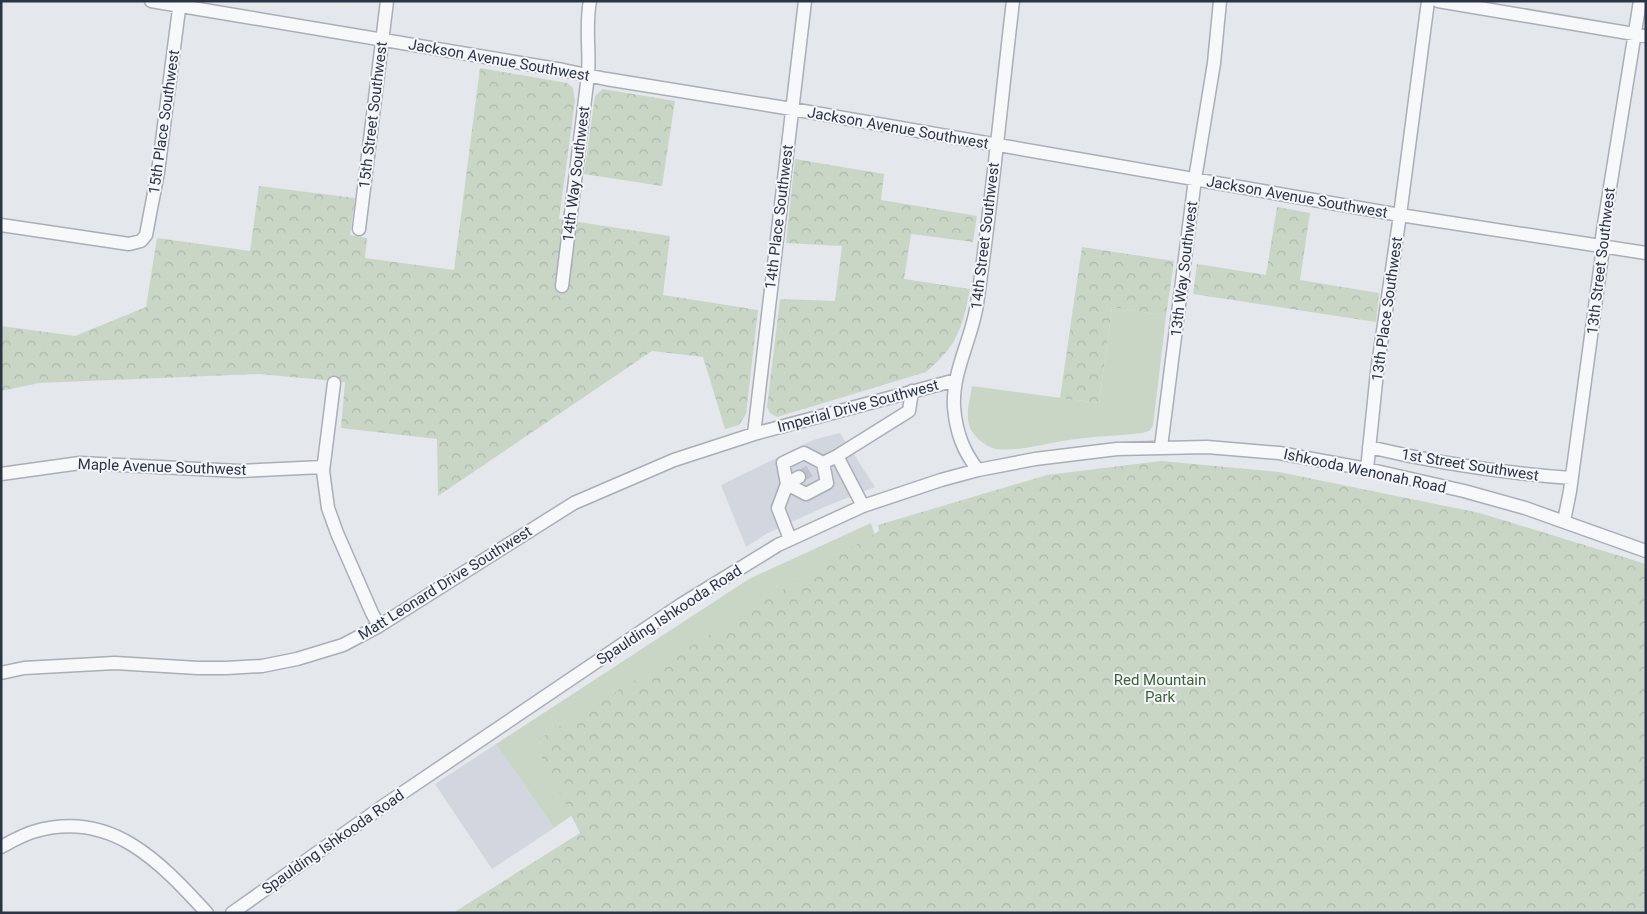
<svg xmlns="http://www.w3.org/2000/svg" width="1647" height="914" font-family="Roboto,sans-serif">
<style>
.built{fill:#d2d6de}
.grass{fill:#c9d6c5}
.forest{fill:url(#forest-crowns)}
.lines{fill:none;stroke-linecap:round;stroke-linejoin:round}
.minor-tunnel{stroke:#bfc3cb;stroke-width:12;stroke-dasharray:12 6;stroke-linecap:butt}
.minor-casing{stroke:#a9aeb7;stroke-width:15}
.minor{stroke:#f7f8fa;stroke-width:12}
.labels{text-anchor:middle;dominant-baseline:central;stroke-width:4;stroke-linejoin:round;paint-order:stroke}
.street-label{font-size:15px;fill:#2b3445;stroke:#f4f6f9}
.park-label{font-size:15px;fill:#3f6138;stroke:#f4f6f9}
</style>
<defs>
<pattern id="forest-crowns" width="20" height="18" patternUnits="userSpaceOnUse" patternTransform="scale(1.25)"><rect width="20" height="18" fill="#c9d6c5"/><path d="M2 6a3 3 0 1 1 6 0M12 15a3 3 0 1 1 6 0" fill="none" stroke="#adb8ab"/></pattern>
</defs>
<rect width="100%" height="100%" fill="#e4e7ec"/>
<path class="built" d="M840,433L875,487L824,507L766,534L746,547L721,485L813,440Z
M496,744L554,828L492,869L435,784Z"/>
<path class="grass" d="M1112,307L1166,316L1153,426L1149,431L1142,433C1118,436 1093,436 1069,440C1047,443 1018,452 996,449C986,447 974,437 970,428C965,415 970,399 972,386L1099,403Z
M871,523L889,581L774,673L554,828L496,744L749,579Z"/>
<path class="forest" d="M480,68L567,83L573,88L575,101L559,219L670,236L663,295L758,310L746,414L739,425L725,429L703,357L652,351L438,496L437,439L341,428L345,382L259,374L39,383L1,391V326L75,336L146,307L157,238L250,251L259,186L355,198L350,235L367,238L365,258L454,270Z
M603,89L675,101L662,186L584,174L595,96Z
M795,159L884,174L881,200L977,216L973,242L911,234L904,279L970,289C962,328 958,345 926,372L777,417L770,413L767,407L780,299L835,301L842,246L786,243Z
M1277,207L1310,213L1300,280L1379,293L1376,322L1193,294L1197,264L1266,275Z
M1082,247L1174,261L1166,316L1112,307L1099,403L1060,398Z
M1161,461L1279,472L1480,513L1646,564V913H453L580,833L534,742L879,531L878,525L1047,475Z"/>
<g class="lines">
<path class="minor-tunnel" d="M799,477L811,470"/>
<defs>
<path id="minor" d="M151,1L563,70L606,79L792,109L1400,215L1646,253
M1438,1L1646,36
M1,225L129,244L141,241L146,235L158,172L180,1
M359,229L387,1
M562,286L588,75C590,50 585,26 590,1
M334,383L323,471L328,508L337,533L372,613L379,626
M754,434L805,1
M1161,447L1195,179L1214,63L1220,1
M1369,447C1436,463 1503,473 1571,478
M837,456L909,411L912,391
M1367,469L1377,372L1400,215L1428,1
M978,470C963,451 956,432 954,407C952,371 972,339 977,304C992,203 1001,102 1013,1
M1,474L80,463L239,471L323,467
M799,477L787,484L783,463L804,453L823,463
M1564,521L1570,491L1602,255V237L1640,1
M790,539L778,508L787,484L806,494L827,483L823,463L837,456L863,506
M1,673L24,668L115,663L198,668H226L262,666L297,659L343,645L379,626L574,503L674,460L754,434L956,380
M1,847C12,841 24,834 36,831C112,810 160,862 207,913
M232,913L386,804L682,604L778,545L863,506L941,480L978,470L1035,459L1117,449L1207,447L1279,453L1367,469L1464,491L1525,508L1646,551"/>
</defs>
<use href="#minor" class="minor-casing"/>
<use href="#minor" class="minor"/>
</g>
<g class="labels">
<g class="street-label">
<text transform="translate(499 60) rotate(10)">Jackson Avenue Southwest</text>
<text transform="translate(373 115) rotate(-83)">15th Street Southwest</text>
<text transform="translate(164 122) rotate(-82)">15th Place Southwest</text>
<text transform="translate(898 128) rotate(10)">Jackson Avenue Southwest</text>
<text transform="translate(576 174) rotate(-83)">14th Way Southwest</text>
<text transform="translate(1297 197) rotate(10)">Jackson Avenue Southwest</text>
<text transform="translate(779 217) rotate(-83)">14th Place Southwest</text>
<text transform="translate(985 236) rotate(-83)">14th Street Southwest</text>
<text transform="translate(1601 261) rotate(-83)">13th Street Southwest</text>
<text transform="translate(1184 269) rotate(-83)">13th Way Southwest</text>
<text transform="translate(1387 309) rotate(-82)">13th Place Southwest</text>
<text transform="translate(858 406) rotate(-15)">Imperial Drive Southwest</text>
<text transform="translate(1470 465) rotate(9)">1st Street Southwest</text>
<text transform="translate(162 467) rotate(2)">Maple Avenue Southwest</text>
<text transform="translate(1365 471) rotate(12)">Ishkooda Wenonah Road</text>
<text transform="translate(445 583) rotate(-32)">Matt Leonard Drive Southwest</text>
<text transform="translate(669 615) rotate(-33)">Spaulding Ishkooda Road</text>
<text transform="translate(333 842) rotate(-35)">Spaulding Ishkooda Road</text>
</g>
<g class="park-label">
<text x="1160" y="680">Red Mountain<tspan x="1160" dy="17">Park</tspan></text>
</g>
</g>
<rect width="1647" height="914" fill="none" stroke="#2b3445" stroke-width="5"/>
</svg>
